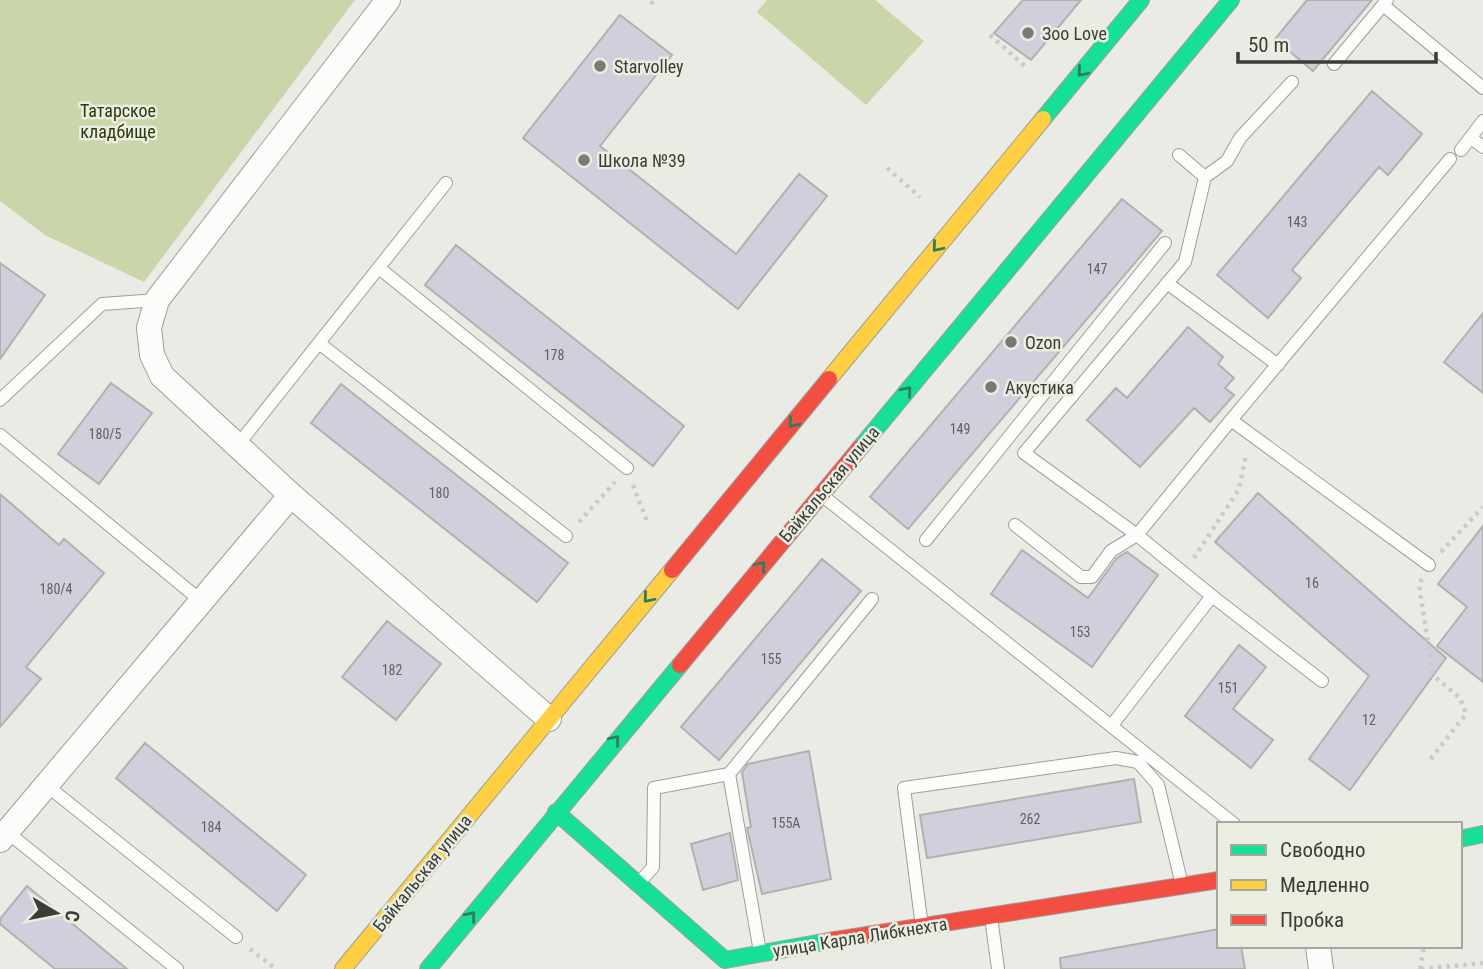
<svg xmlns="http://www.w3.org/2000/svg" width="1483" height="969" font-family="'Roboto Condensed',sans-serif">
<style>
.green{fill:#cad5aa}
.building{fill:#d3cedc;stroke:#b1b1b0;stroke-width:2}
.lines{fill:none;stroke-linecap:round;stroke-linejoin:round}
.lane-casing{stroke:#9e9f9a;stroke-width:14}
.street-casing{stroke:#9e9f9a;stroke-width:26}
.fast-casing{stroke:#9e9f9a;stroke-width:18}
.slow-casing{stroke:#9e9f9a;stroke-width:18}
.jam-casing{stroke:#9e9f9a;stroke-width:18}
.path{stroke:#cacac8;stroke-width:4.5;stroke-dasharray:3.5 5;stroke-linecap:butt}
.lane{stroke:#fcfcfb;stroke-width:12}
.street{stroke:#fcfcfb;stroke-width:24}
.fast{stroke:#16e098;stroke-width:16}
.slow{stroke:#ffcf43;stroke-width:16}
.jam{stroke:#f24e42;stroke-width:16}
.oneway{stroke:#2c7e5e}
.poi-dot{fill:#787a74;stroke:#eaeee1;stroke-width:2.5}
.labels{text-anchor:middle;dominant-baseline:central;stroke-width:5;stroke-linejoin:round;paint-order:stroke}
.number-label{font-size:14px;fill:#616161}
.poi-label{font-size:18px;fill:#3b3d38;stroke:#eaeee1;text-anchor:start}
.park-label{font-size:18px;fill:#2e370d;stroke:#eaeee1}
.street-label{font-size:18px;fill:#3b3d38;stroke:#eaeee1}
</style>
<rect width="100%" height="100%" fill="#e9ebe4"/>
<path class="green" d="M0,0H355L144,282L45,235L0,201Z
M767,0H875L924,41L866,105L757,12Z"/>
<path class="building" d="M1023,0H1081L1031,60L994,33Z
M1307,0H1372L1313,71L1275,39Z
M620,15L672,55L600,146L736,254L799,174L827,196L738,309L523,138Z
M1372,91L1422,134L1388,175L1379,167L1292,270L1301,278L1268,318L1217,275Z
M1122,199L1162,231L908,529L870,497Z
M456,245L684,426L653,466L425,285Z
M0,263L45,295L0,359Z
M1483,313V393L1444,362Z
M1188,327L1223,357L1218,364L1234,378L1225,388L1234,395L1210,422L1194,408L1140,467L1087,420L1116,388L1127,398Z
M111,383L152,413L99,484L58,454Z
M341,384L568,563L537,602L311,423Z
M1258,493L1446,658L1350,790L1309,759L1369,676L1215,542Z
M0,494L59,545L64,539L104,573L26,667L41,679L0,727Z
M1483,526V682L1437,646L1467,607L1438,584Z
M1022,550L1088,598L1117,558L1127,552L1158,575L1092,667L991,594Z
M822,559L861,591L719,760L681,727Z
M387,621L441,664L396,720L342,677Z
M1239,645L1266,667L1233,709L1273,740L1251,768L1185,716Z
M145,743L306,875L277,911L116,778Z
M809,751L831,879L762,894L747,828L751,827L742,772L748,764Z
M1134,779L1141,822L927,858L920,815Z
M730,833L738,880L703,890L691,844Z
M27,886L127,969H55L0,924V919Z
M1219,929V946H1241L1245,969H1061L1060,958Z"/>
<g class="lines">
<defs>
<path id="lane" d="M1387,0L1383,5L1483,88
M1334,64L1383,5
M1471,138L1483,147
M1461,150L1483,121
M1179,155L1205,177
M379,268L627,468
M1167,283L1278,365
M319,343L566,536
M0,400L102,304L157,300
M1231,420L1450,159
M0,435L200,600
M237,446L446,183
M824,497L1234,824
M1015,525L1081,577H1092L1111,551L1137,535L1231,420L1429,565
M926,540L1165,243
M1212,596L1137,535L1024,453L1185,262L1205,177L1227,161L1240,138L1292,82
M1112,725L1212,596L1322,681
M729,774L760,952
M46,785L236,937
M7,832L177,969
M639,883L653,867L654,788L729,774L872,599
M991,917L998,969
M922,927L904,788L1116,758L1138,762L1158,785L1182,885"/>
<path id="street" d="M388,0L157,300L149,328L152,355L162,376L291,495L549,719
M0,840L291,495
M1318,946L1321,969"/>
<path id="fast" d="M1043,119L1141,0
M860,448L1231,0
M556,812L725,960L829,941
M1460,839L1483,834
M428,969L680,665"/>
<path id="slow" d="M829,379L1043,119
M343,969L672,570"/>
<path id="jam" d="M672,570L829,379
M680,665L860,448
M829,941L1219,880"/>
</defs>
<use href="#lane" class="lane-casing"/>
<use href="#street" class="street-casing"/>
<use href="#fast" class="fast-casing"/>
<use href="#slow" class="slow-casing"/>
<use href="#jam" class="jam-casing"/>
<path class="path" d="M651,4L654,0
M990,35L1027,68
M887,168L920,197
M633,485L648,524
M579,522L615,482
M1441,552L1483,507
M1194,558L1239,489L1246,455
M1422,579L1419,585L1433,675L1460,698L1466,714L1429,761
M250,949L276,969
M1420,969L1424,946
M1421,969L1483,963"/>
<use href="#lane" class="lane"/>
<use href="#street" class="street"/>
<use href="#fast" class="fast"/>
<use href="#slow" class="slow"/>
<use href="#jam" class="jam"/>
</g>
<defs><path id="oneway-chevron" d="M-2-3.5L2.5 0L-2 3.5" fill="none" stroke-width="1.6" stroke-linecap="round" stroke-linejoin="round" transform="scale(1.75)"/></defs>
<g class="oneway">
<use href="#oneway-chevron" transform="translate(1082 72) rotate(130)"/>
<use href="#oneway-chevron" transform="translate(937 247) rotate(130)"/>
<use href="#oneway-chevron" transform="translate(907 391) rotate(-50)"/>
<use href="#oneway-chevron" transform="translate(793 423) rotate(130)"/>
<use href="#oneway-chevron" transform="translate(761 566) rotate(-50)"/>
<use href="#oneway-chevron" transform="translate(648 598) rotate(130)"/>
<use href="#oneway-chevron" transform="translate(615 740) rotate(-50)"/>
<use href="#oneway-chevron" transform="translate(471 916) rotate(-51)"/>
</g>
<g class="poi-dot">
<circle cx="1028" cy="33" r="7"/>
<circle cx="600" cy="66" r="7"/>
<circle cx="584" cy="160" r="7"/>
<circle cx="1011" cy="342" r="7"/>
<circle cx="991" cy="387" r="7"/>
</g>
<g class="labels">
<g class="number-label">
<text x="1297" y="222">143</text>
<text x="1097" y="269">147</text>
<text x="554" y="355">178</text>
<text x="960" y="429">149</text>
<text x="105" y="434">180/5</text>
<text x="439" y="493">180</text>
<text x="1312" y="583">16</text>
<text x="56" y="589">180/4</text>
<text x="1080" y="632">153</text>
<text x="771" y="659">155</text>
<text x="392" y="670">182</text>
<text x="1228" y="688">151</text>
<text x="1369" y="720">12</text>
<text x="1030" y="819">262</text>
<text x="786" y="823">155А</text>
<text x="211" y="827">184</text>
</g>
<g class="poi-label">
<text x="1042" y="33">Зоо Love</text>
<text x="614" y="66">Starvolley</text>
<text x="598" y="160">Школа №39</text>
<text x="1025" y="342">Ozon</text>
<text x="1005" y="387">Акустика</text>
</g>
<g class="park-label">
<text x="118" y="110">Татарское<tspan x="118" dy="21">кладбище</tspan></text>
</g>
<g class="street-label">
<text transform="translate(829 484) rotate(-50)">Байкальская улица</text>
<text transform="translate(422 873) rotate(-51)">Байкальская улица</text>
<text transform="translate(860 937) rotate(-9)">улица Карла Либкнехта</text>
</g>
</g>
<rect x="1217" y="822" width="245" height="126" fill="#eaeee1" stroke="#a4a79d" stroke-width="2"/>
<rect x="1231" y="845" width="35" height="10" fill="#16e098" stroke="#a4a79d" stroke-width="2"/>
<text x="1280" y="857" font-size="21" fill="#3b3d38">Свободно</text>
<rect x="1231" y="880" width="35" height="10" fill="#ffcf43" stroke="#a4a79d" stroke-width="2"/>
<text x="1280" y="892" font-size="21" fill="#3b3d38">Медленно</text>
<rect x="1231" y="915" width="35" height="10" fill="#f24e42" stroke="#a4a79d" stroke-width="2"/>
<text x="1280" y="927" font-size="21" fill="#3b3d38">Пробка</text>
<g transform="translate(56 913) rotate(100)" stroke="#eaeee1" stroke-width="5" paint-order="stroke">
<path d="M0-5L12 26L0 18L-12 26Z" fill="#3b3d38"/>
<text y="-10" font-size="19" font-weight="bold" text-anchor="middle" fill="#3b3d38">С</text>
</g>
<path d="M1238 52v10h198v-10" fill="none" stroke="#3b3d38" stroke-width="3.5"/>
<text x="1248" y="52" font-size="21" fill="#3b3d38" stroke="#eaeee1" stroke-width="5" paint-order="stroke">50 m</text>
</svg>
